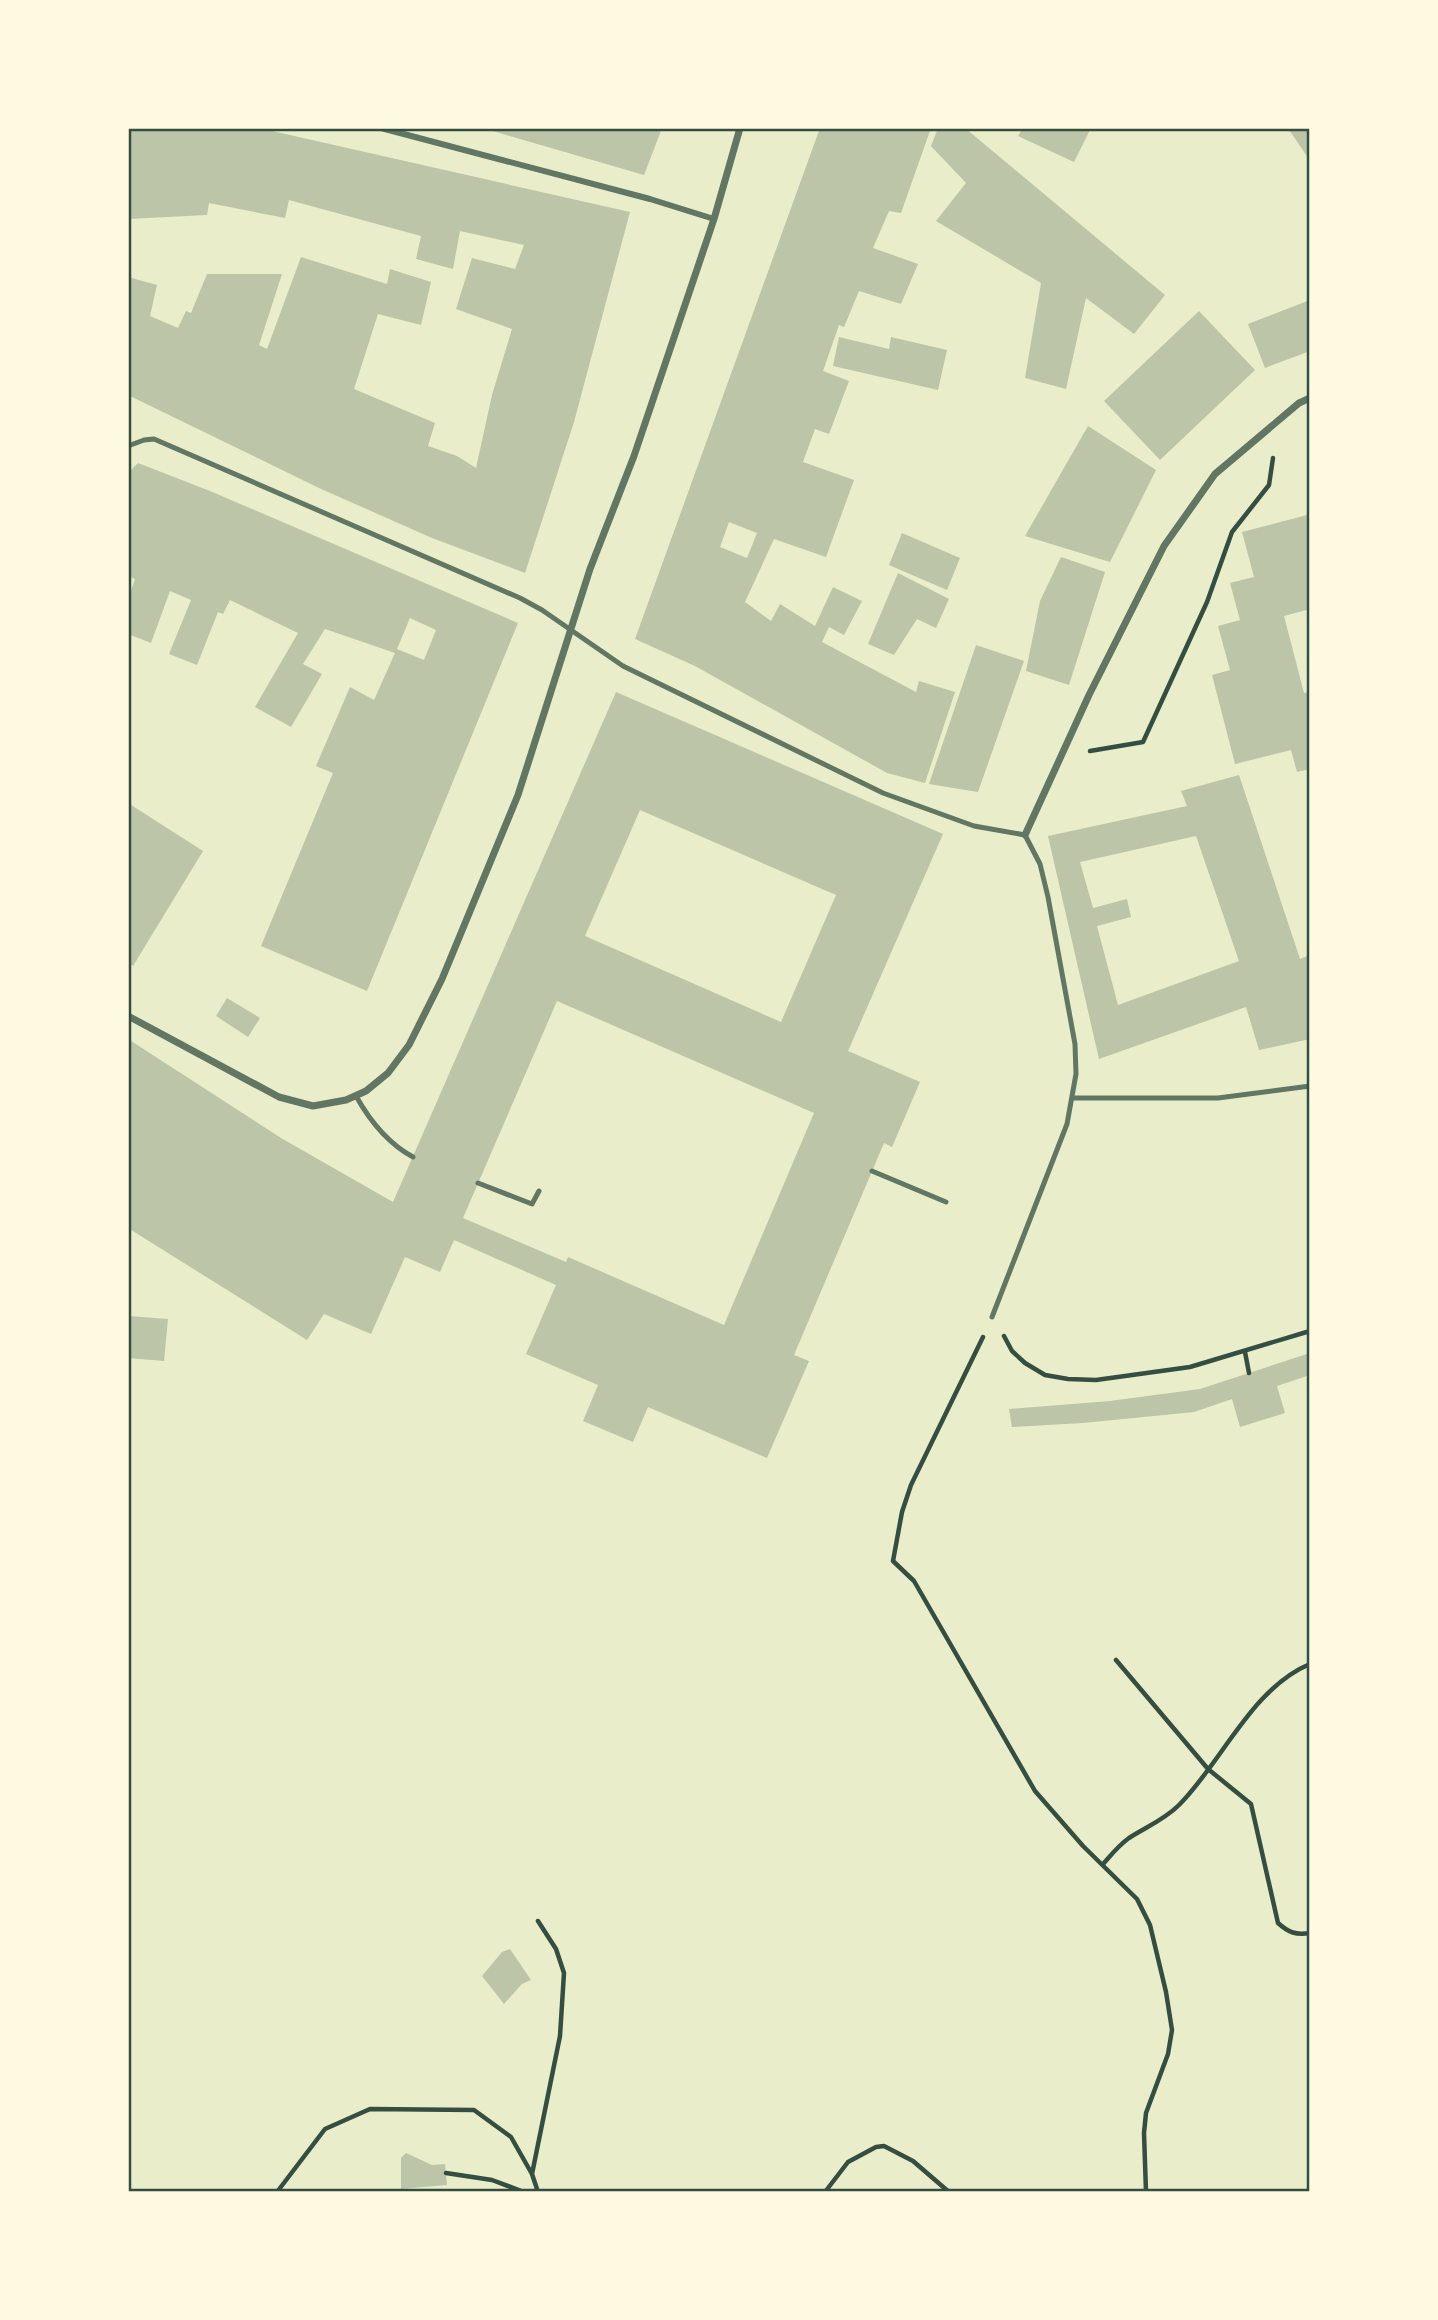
<svg xmlns="http://www.w3.org/2000/svg" width="1438" height="2320" font-family="'Roboto Condensed',sans-serif">
<style>
.building{fill:#bcc5a7;fill-rule:evenodd}
.lines{fill:none;stroke-linecap:round;stroke-linejoin:round}
.path{stroke:#344e41;stroke-width:4.5}
.service{stroke:#617663;stroke-width:5}
.pedestrian{stroke:#617663;stroke-width:6}
.minor{stroke:#617663;stroke-width:7}
.neatline{fill:none;stroke:#344e41;stroke-width:2.5}
</style>
<rect width="100%" height="100%" fill="#e9edc9"/>
<path class="building" d="M128,128H259L630,212L574,422L525,573L432,538L319,488L128,395V277L157,285L150,316L178,328L186,311L191,313L207,274H282L259,345L267,349L301,257L387,284L390,269L431,282L421,325L378,314L354,389L435,423L428,446L457,456L476,468L492,395L512,329L456,309L472,258L515,269L524,245L460,231L453,269L416,259L421,236L289,200L285,218L209,203L207,215L128,219Z
M482,128H662L644,175Z
M820,128H931L901,213L889,211L873,248L918,264L901,304L859,291L844,327L839,325L823,371L849,381L829,434L815,429L803,462L854,480L826,557L774,539L745,602L771,621L780,604L815,626L833,587L862,601L844,635L829,627L822,642L916,692L919,681L955,692L925,783L887,773L695,666L635,639ZM729,522L757,533L747,558L720,547Z
M938,128H965L1165,295L1134,334L1086,298L1066,389L1025,378L1041,283L936,221L966,183L931,146Z
M1023,128H1091L1074,162L1018,136Z
M1288,128H1310V161Z
M1310,300V351L1265,368L1248,324Z
M1199,311L1255,370L1160,460L1104,401Z
M839,337L889,349L891,337L947,350L938,390L833,366Z
M1088,426L1156,470L1110,562L1025,536Z
M138,463L210,491L518,623L367,991L261,946L333,773L316,766L350,687L374,700L395,653L325,629L303,664L322,674L291,727L255,707L298,633L230,600L223,614L218,612L197,665L169,654L191,600L170,591L151,643L128,634V600L135,579L128,576V473ZM410,618L436,630L424,660L397,649Z
M1307,515L1310,527V609L1284,616L1304,693L1310,692V769L1297,772L1291,750L1235,764L1212,675L1230,670L1218,626L1240,620L1230,583L1254,577L1242,532Z
M902,533L960,558L947,590L889,565Z
M1061,557L1105,572L1069,685L1026,671L1040,601Z
M898,573L949,599L936,628L917,619L894,655L868,644Z
M976,645L1024,661L978,792L929,784Z
M616,692L943,834L848,1051L920,1082L892,1147L884,1143L794,1355L809,1361L767,1458L648,1407L633,1442L583,1421L598,1385L526,1354L556,1285L454,1240L440,1272L405,1257L371,1334L324,1314L307,1340L128,1228V1039L281,1138L393,1202ZM640,810L836,895L781,1022L585,936ZM557,1001L814,1113L724,1325L568,1257L566,1262L463,1218Z
M1239,775L1300,959L1310,955V1039L1259,1050L1246,1007L1099,1059L1048,836L1187,806L1181,791ZM1196,836L1239,961L1118,1005L1097,926L1131,917L1127,899L1093,908L1080,862Z
M128,803L203,851L133,966L128,962Z
M227,998L260,1018L248,1037L216,1016Z
M128,1316L168,1319L164,1361L128,1358Z
M1310,1353V1375L1277,1386L1285,1413L1240,1427L1232,1399L1194,1412L1083,1423L1012,1427L1009,1409L1110,1401L1200,1389Z
M510,1949L531,1980L522,1984L504,2004L482,1976L502,1952Z
M406,2153L432,2165L445,2164L447,2185L401,2189V2158Z"/>
<g class="lines">
<path class="path" d="M1090,751L1143,742L1207,602L1232,532L1269,485L1273,458
M1004,1336L1012,1351L1025,1363L1045,1375L1068,1379L1096,1380L1190,1367L1310,1331
M983,1337L911,1485L902,1512L893,1561L914,1581L1035,1791L1083,1846L1137,1899L1150,1925L1166,1992L1172,2030L1168,2054L1146,2113L1144,2133L1146,2192
M1245,1352L1249,1373
M1116,1660L1208,1769L1251,1804L1278,1923C1289,1933 1296,1935 1310,1933
M1103,1864C1111,1855 1119,1845 1129,1838C1146,1827 1164,1820 1179,1805C1222,1762 1252,1688 1310,1664
M446,2173L492,2180L524,2192
M532,2174L560,2036L564,1973L556,1949L538,1921
M277,2192L325,2129L370,2109L474,2110L511,2137L532,2174L538,2192
M825,2192L848,2162L876,2147L884,2146L913,2161L949,2192"/>
<path class="service" d="M128,446L144,440L154,439L520,598L542,610L623,666L883,793L974,826L1025,835L1040,864L1048,897L1075,1044L1076,1074L1067,1124L992,1317
M356,1096C370,1121 387,1143 413,1157
M1072,1098H1218L1310,1086
M872,1171L946,1202
M478,1183L532,1204L539,1191"/>
<path class="pedestrian" d="M381,128L650,199L714,219"/>
<path class="minor" d="M1025,835L1089,695L1164,546L1215,474L1299,403L1310,398
M128,1016L279,1097L313,1106L346,1100L366,1091L388,1073L409,1045L442,979L518,795L590,569L634,456L714,219L740,128"/>
</g>
<rect width="1438" height="2320" fill="none" stroke="#fefae0" stroke-width="259"/>
<rect x="130" y="130" width="1178" height="2060" class="neatline"/>
</svg>
